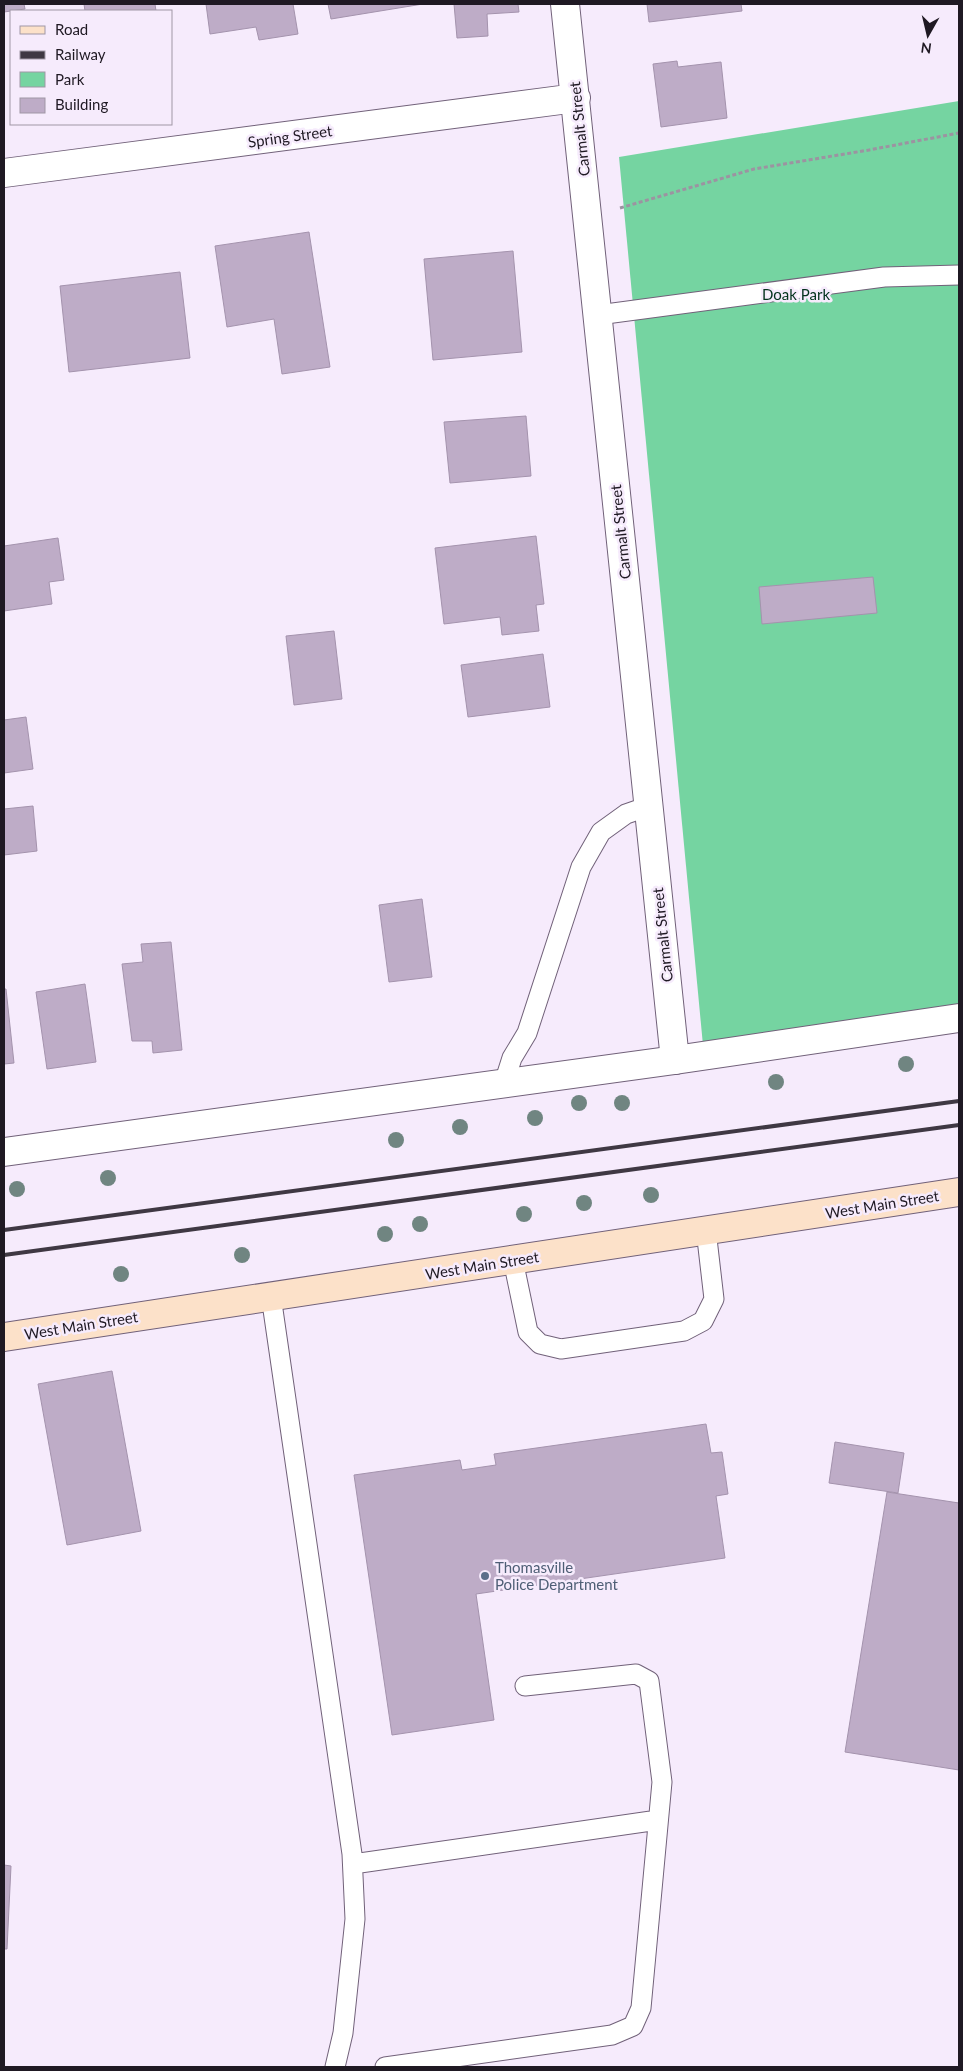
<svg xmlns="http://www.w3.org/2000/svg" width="963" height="2071" font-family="Lato,sans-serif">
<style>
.green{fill:#75d4a1}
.building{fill:#beacc7;stroke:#a493ad}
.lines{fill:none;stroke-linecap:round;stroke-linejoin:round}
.service-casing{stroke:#716179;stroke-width:21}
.minor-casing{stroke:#716179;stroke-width:30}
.tertiary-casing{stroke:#716179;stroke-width:30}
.secondary-casing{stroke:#716179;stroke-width:30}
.path{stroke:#9c93a1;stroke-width:3;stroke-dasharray:4 2.5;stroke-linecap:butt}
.service{stroke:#fff;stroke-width:19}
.minor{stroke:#fff;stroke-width:28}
.tertiary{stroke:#fff;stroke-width:28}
.secondary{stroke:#fce1c9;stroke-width:28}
.rail{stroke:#3f3843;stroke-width:4}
.tree{fill:#708581}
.service-dot{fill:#5c6f8a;stroke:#f6ebfc;stroke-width:2}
.labels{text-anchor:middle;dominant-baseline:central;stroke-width:5;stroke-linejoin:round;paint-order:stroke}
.street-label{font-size:15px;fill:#1f1923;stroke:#f6ebfc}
.park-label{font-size:15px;fill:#03321d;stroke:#f6ebfc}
.service-label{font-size:15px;fill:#4e5e75;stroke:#f6ebfc;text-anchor:start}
</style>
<rect width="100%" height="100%" fill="#f6ebfc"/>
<path class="green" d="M959,101V1012L704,1056L619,157Z"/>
<path class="building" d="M4,4H24L25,9L4,12Z
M84,4H155L156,11H85Z
M206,4H293L298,34L259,40L256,27L210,34Z
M328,4H423L331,19Z
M454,4H518L519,12L487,14L488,36L457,38Z
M647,4H741L742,11L649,22Z
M677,61L678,67L721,62L727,118L661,127L653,64Z
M309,232L330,367L282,374L274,319L227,327L215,246Z
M513,251L522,352L433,360L424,259Z
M180,272L190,358L69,372L60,286Z
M526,416L531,476L450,483L444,422Z
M536,536L544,604L536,605L539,631L502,635L500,617L444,624L435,548Z
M58,538L64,580L49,582L52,604L4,611V546Z
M873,577L877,613L762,624L759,587Z
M334,631L342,699L294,705L286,636Z
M543,654L550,707L468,717L461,665Z
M26,717L33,769L4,773V720Z
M33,806L37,851L4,855V809Z
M422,899L432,977L389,982L379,905Z
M171,942L182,1050L153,1053L152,1041H132L122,964L143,962L141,944Z
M85,984L96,1062L47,1069L36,992Z
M4,989H6L14,1063L4,1064Z
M112,1371L141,1531L67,1545L38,1384Z
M706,1424L711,1453L722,1452L728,1494L716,1496L725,1558L476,1594L494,1720L392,1735L354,1475L460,1460L462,1470L496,1465L494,1454Z
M835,1442L904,1453L898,1493L829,1483Z
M887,1492L959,1503V1770L845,1752Z
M4,1865L11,1866L7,1949H4Z"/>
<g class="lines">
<defs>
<path id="service" d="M598,315L884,277L959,275
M504,1083L512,1058L527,1033L581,867L601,832L626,814L649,806
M513,1260L528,1332L540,1344L561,1349L684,1331L703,1321L714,1299L706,1230
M271,1296L352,1854L355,1919L343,2033L335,2067
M353,1864L658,1820
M385,2067L612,2035L633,2026L641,2008L662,1782L649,1681L636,1674L525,1686"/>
<path id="minor" d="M565,4L675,1060
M4,173L576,98"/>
<path id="tertiary" d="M4,1152L675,1060L959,1018"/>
<path id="secondary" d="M4,1337L959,1192"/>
</defs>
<use href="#service" class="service-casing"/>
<use href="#minor" class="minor-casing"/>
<use href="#tertiary" class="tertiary-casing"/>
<use href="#secondary" class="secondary-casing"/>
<path class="path" d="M620,208L754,169L869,150L959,133"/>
<use href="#service" class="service"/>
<use href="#minor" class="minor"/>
<use href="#tertiary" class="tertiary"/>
<use href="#secondary" class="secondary"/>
<path class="rail" d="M4,1230L959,1101
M4,1255L959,1125"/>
</g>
<g class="tree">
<circle cx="906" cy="1064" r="8"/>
<circle cx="776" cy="1082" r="8"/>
<circle cx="579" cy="1103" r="8"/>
<circle cx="622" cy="1103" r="8"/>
<circle cx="535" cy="1118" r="8"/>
<circle cx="460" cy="1127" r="8"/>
<circle cx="396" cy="1140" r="8"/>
<circle cx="108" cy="1178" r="8"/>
<circle cx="17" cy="1189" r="8"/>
<circle cx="651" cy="1195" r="8"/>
<circle cx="584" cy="1203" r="8"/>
<circle cx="524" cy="1214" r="8"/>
<circle cx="420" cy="1224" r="8"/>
<circle cx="385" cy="1234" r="8"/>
<circle cx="242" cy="1255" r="8"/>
<circle cx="121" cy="1274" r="8"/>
</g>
<circle class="service-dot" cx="485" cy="1576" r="5"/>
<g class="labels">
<g class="street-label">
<text transform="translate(579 129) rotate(-96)">Carmalt Street</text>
<text transform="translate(290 136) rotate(-8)">Spring Street</text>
<text transform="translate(620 532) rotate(-96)">Carmalt Street</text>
<text transform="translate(662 935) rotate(-96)">Carmalt Street</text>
<text transform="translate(882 1204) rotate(-9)">West Main Street</text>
<text transform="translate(482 1265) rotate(-9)">West Main Street</text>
<text transform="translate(81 1325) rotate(-9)">West Main Street</text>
</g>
<g class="park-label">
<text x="796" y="294">Doak Park</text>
</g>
<g class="service-label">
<text x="495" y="1567">Thomasville<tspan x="495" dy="17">Police Department</tspan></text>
</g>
</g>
<rect width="963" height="2071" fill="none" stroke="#1f1923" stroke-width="10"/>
<rect x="10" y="10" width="162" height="115" fill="#f6ebfc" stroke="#a097a5"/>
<rect x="20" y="26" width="25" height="8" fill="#fce1c9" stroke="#a097a5"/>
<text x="55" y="35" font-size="15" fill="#1f1923">Road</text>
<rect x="20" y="51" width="25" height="8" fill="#3f3843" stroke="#a097a5"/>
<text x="55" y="60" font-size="15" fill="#1f1923">Railway</text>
<rect x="20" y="72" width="25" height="15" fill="#75d4a1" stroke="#a097a5"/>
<text x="55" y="85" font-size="15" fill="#1f1923">Park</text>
<rect x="20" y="98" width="25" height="15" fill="#beacc7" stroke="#a097a5"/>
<text x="55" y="110" font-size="15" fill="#1f1923">Building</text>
<g transform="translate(928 35) rotate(188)" stroke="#f6ebfc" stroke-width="4" paint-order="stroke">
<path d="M0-4L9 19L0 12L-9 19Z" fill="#1f1923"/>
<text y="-8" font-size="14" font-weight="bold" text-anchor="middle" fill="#1f1923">N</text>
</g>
</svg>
